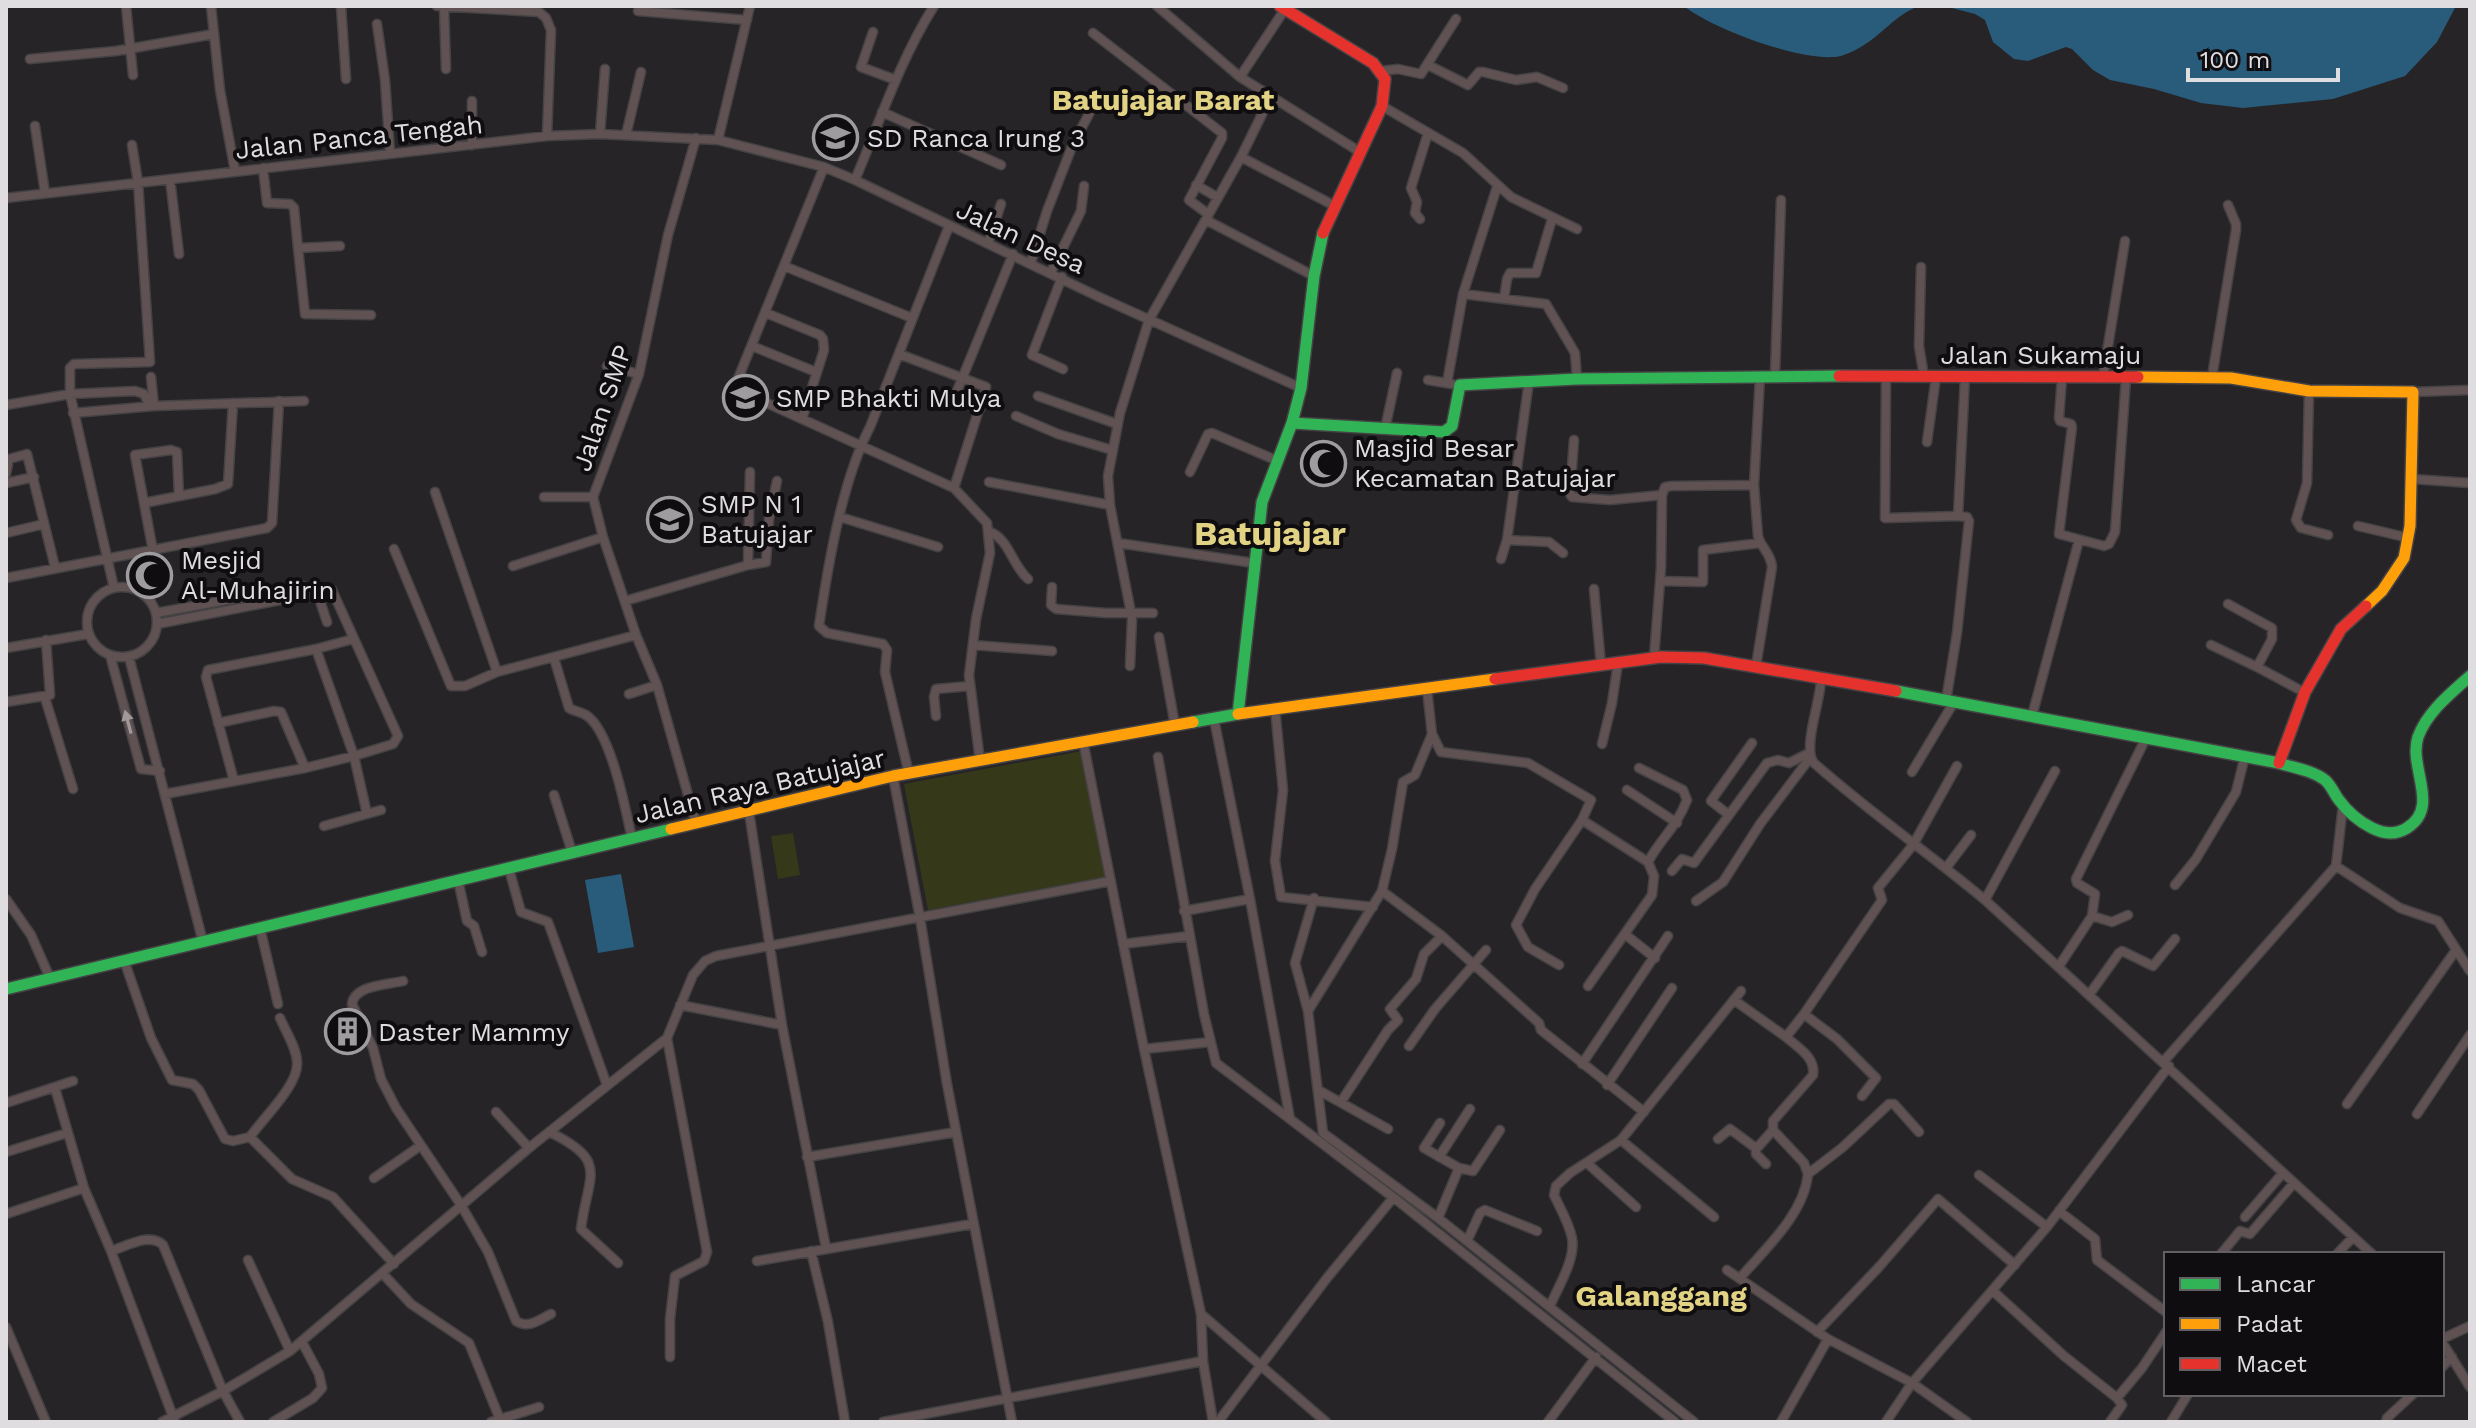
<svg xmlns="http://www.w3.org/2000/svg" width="2476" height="1428" font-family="'Work Sans',sans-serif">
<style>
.green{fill:#363919}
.water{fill:#295b7a}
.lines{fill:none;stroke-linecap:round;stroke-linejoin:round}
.street-casing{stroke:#444244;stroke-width:11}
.fast-casing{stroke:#444244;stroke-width:14}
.slow-casing{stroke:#444244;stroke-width:14}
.jam-casing{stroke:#444244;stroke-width:14}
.street{stroke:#605252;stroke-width:8}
.fast{stroke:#30b455;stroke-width:11}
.slow{stroke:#ff9f0a;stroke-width:11}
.jam{stroke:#e5322d;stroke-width:11}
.oneway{fill:#a09899}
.labels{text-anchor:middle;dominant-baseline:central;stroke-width:8;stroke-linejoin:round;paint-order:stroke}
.street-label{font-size:26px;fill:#e0dde0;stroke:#0f0d0f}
.poi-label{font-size:26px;fill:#e0dde0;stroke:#0f0d0f;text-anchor:start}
.quarter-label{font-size:30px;font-weight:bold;fill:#e1d284;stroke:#0f0d0f}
.district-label{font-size:34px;font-weight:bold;fill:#e1d284;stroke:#0f0d0f}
</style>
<rect width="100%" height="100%" fill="#262426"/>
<path class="green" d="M1082,751L1107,877L928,910L904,784Z
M793,833L800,875L778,879L771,836Z"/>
<path class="water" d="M1684,6H1919C1896,14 1880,37 1859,48C1854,51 1847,54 1841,56C1806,64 1712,29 1684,6Z
M1944,6H2456L2437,42L2405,76L2333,99L2243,108L2201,103L2154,89L2110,80L2093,70L2072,49L2066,47L2028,61L2014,59L1993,42L1985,20L1975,14Z
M621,874L634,947L598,953L585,880Z"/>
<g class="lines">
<defs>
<path id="street" d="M126,6L133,75
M211,6L214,34
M341,6L346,79
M437,6L539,12L546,18L551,30L547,136
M1157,6L1240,77L1360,152
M444,7L446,69
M638,11L747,20
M377,24L385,80L390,153
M873,32L861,67L896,80
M1093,33L1222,133V138L1189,200L1208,214
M30,59L116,51L214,34L220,90L235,171
M1428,65L1468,85L1479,72H1483L1516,80L1537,77L1563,88
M1381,71L1398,69L1421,74L1456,19
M1240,77L1285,9
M472,101V145
M1382,106L1463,153L1511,197L1577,229
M882,112L1001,165
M35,126L45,193
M600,134L605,69
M626,135L641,72
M696,138L668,235L639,374L593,497L603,537L636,635L657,685L696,823
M718,140L750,6
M1241,157L1333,205
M263,168L267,203L290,204L294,208L298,248L340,246
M170,179L179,254
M855,180C880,121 900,60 934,6
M1196,185L1217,197
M6,198L547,136L600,134L718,140L824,167L855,180L1099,297L1301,388
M1420,219L1415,213L1417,202L1411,188L1428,133
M1206,220L1314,276
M988,243L1001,204
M298,248L305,314L371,315
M1031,262L1047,211L1073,144L1097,99
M784,266L912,318
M1921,267L1919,346L1924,377
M1051,272L1081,211L1084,186
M1062,277L1032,355L1063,369
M1463,294L1546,304L1575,353L1577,379
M1504,299L1507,279L1510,273H1536L1552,219
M766,313L820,335L823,339L824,350L802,419
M752,346L816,372
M899,354L986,387L954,488
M607,366L639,374
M1775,375L1781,200
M1886,375L1885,518L1958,516
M151,377L154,406
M2062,377L2059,418L2060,421L2071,424L2072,427L2059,534L2104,546L2109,544L2115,532L2126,378
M2103,377L2125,241
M2212,377L2236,230V224L2228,205
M1428,380L1452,384
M737,381L824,167
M1529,381L1507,540L1549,542L1563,553
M1447,383L1463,294L1497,187
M2309,391L2307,483L2296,520L2301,528L2328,535
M2413,392L2470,390
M1038,396L1117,424
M769,404L954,488L987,523L990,553L976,619L969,675L980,761
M6,405L70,394L135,391L144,394L150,406
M980,409L956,400L955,396L1013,254
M73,413L154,406L304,401
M1016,416L1058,434L1112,450
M1385,429L1397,373
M1574,440L1570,494L1572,497L1610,500L1662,495L1665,487L1671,486L1754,485
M1927,442L1936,377
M1190,472L1208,434L1212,433L1278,461
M6,474L9,459L27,454L55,567
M2412,479L2470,483
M989,482L1110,505
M6,483L34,477
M435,492L497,672
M544,497H593
M144,503L215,489L228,484L233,403
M840,517L938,547
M2358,526L2409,538
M988,531C1010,539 1011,564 1028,579
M6,533L44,524
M1118,543L1254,563
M394,549L451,686H465L497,672L636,635
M153,551L135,455L171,450L177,452L179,496
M1501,559L1507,540
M748,565L766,562L769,519L777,481
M513,566L603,537
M6,578L267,528L272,523L279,401
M1660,581L1703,582V550L1760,543
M87 622a35 35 0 1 1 70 0a35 35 0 1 1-70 0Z
M1052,587L1051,605L1056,609L1106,613H1153
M114,588L70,394V368L74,364L150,362L138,182L132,145
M1594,589L1601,665
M317,592L327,622
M625,601L748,565L750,472
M2228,604L2272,628V639L2257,667L2300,690
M156,613L303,586L312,592
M157,624L332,590L398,736L393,744L354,756L305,768L165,794
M1159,637L1175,725
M973,645L1052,651
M2211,645L2257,667
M6,648L88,634
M316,649L354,756L367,814
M110,655L141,769L160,771
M129,657L203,942
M554,658L569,708C574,711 581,712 586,715C611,731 626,811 632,839
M1654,658L1661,568L1662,495
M1130,666L1132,618L1110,505L1108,476L1120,413L1149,320L1241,157L1270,98
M1756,666L1772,567C1771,553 1761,548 1758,536L1754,485L1760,377
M1821,679C1821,700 1802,748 1814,763C1869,812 1929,853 1985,900L2372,1254
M1427,689L1432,734L1441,752L1528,763L1591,800L1582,820L1535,889L1516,925L1528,947L1559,965
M629,694L657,685
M45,698L73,789
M1946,701L1957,633L1969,521L1967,517L1958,516L1965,377
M6,702L50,695L46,640
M1275,708L1283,790L1275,861L1281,897L1373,907
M936,716L934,697L936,689L970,686
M2032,716L2079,540
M1214,719L1250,899
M218,723L274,711L281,712L305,768
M1083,741L1144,1049L1201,1314L1203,1361L1213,1422
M1602,744L1612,703L1618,663
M1158,757L1204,1014L1216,1063L1398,1201L1675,1422
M1912,772L1954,702
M909,774L885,672L887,650L883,644L827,633L819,626C828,565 842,481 870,427L949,226
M893,776L920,918L947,1084L1012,1422
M234,781L206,677L208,670L316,649L353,639
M1627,790L1677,823
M554,795L572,852
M749,812L782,1025L826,1248
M1729,815L1711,801L1752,743
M1582,820L1648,862
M324,826L381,810
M2336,866L2400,908L2438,921L2470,971
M1946,868L1971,835
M509,869L521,912L548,922L607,1085
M1672,871L1682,859L1694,863L1767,763L1778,760L1789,763L1809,753
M458,880L467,921L474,926L482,952
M2175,885L2196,859L2236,792L2245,756
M1382,891L1442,936L1539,1023L1541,1030L1644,1112
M1314,898L1295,963L1308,1011L1323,1133L1438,1218L1694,1422
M6,899L31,935L50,978
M1985,900L2055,771
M1696,901L1723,882L1760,824L1810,758
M1184,911L1250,899L1290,1119
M2092,916L2112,922L2128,915
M260,928L278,1004
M1626,935L1655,958
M1123,944L1189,936
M124,960L151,1038L172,1080L193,1084L199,1090L225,1139L233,1141L250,1137
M2059,966L2092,916L2095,894L2077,883L2076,879L2145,740
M403,981C386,985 355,985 352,1004L373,1048L381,1079L396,1108L461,1205L488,1252L516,1321C528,1329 539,1320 551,1314
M1588,986L1652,895L1654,876L1648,862C1661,838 1676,828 1687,800L1683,790L1639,768
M2089,995L2119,953L2122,951L2153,966L2175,939
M1734,1000L1786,1037
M680,1005L782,1025
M1308,1011L1382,891L1392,849L1403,782L1415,775L1432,734
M1804,1014L1837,1039L1876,1078L1862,1096
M280,1018C286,1032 296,1047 297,1061C300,1084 263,1118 250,1137L292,1179L333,1197L394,1264
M667,1038L707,1252L704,1261L675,1276L670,1319V1357
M1409,1046L1435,1009L1486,950
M1144,1049L1210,1042
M2164,1061L2336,866L2343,805
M1582,1064L1668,936
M1607,1085L1672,988
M55,1088L84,1188L111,1251L175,1422
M1320,1091L1388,1129
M1341,1102L1388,1030L1398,1020L1390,1009L1416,979L1424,954L1442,936
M6,1103L73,1081
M2347,1104L2456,950
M496,1112L529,1148
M2417,1114L2470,1035
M1773,1130L1804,1163L1808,1174
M549,1132C611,1161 587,1176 581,1229L618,1263
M1718,1139L1730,1129L1753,1146L1758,1147L1773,1130V1121L1813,1075C1816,1057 1797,1047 1786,1037L1804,1014L1882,900L1878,888L1913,845L1957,766
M1621,1140L1714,1217
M1756,1147V1154L1766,1164
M6,1152L67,1133
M807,1157L956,1132
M1439,1157L1470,1109
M1587,1163L1636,1207
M1459,1168L1473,1171L1500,1130
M1979,1175L2047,1227
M374,1178L420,1146
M2059,1211L2095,1239L2097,1260L2166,1312
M6,1214L84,1188
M2245,1217L2282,1174
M1438,1218L1459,1168L1424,1148L1440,1123
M1467,1241L1480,1213L1485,1210L1537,1231
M111,1251C127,1246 150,1232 163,1245L223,1391L240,1422
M811,1251L828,1322L845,1422
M2221,1254L2240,1231L2250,1234L2294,1183
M2337,1254L2353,1237
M248,1260L290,1351
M757,1261L972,1224
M1727,1270L1828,1339L1912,1383L1967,1422
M383,1274L411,1304L469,1343L501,1422
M1740,1278C1766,1248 1804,1214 1808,1174L1843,1147L1889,1104H1894L1919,1132
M1993,1291L2064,1356L2117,1398
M1550,1306C1558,1287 1576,1259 1572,1238C1569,1223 1560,1208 1554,1195L1556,1186L1570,1173L1621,1140L1741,991
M1201,1314L1326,1422
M6,1327L46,1422
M1817,1332L1879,1267L1938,1199L2015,1265
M2442,1339L2470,1326
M2442,1342L2470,1387
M2442,1367L2452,1357
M162,1422L223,1391L290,1351L529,1148L667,1038L693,975L705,961L716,956L1111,881
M273,1422L313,1398L322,1388L319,1374L302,1342
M491,1422L539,1407
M883,1422L1203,1361
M1218,1422L1327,1278L1393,1198
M1548,1422L1596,1357
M1781,1422L1828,1339
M1886,1422L1912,1383L2047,1227L2169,1066
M2110,1422L2122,1405L2117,1398L2142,1368L2166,1332
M2171,1422L2188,1394
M2386,1422L2387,1418L2413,1394"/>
<path id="fast" d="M1292,423L1444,432L1452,426L1460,385L1577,379L1839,376
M1896,691L2279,763C2294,768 2312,770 2325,780C2332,786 2334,794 2339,800C2347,811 2360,822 2372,828C2384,834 2396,835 2407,828C2441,807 2408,767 2418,737C2427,712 2451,693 2470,676
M1193,722L1238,714L1262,502L1292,423L1301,388L1314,276L1323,233
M6,989L671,829"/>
<path id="slow" d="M2138,377L2231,378L2309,391L2413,392L2410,526L2404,558L2382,591L2366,606
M1238,714L1495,679
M671,829L893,776L1193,722"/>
<path id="jam" d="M1280,6L1373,63L1385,79L1382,106L1323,233
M1839,376L2138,377
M1495,679L1661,657L1704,658L1896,691
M2279,763L2305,692L2341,629L2366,606"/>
</defs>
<use href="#street" class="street-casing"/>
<use href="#fast" class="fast-casing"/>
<use href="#slow" class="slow-casing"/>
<use href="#jam" class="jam-casing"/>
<use href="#street" class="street"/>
<use href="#fast" class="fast"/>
<use href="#slow" class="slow"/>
<use href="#jam" class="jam"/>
</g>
<defs><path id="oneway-solid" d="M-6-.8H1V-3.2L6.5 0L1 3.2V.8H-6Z" transform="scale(2)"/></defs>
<use class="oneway" href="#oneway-solid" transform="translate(128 722) rotate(-105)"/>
<defs>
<symbol id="school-ring" viewBox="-11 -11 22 22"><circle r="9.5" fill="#0f0d0f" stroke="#9f9c9f" stroke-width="1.5"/><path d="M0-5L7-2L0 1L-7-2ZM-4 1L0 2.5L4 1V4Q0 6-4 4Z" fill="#9f9c9f"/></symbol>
<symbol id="mosque-ring" viewBox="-11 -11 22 22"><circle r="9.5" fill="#0f0d0f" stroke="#9f9c9f" stroke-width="1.5"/><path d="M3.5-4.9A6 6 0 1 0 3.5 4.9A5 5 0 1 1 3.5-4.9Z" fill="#9f9c9f"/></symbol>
<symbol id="building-ring" viewBox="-11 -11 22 22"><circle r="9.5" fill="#0f0d0f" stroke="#9f9c9f" stroke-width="1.5"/><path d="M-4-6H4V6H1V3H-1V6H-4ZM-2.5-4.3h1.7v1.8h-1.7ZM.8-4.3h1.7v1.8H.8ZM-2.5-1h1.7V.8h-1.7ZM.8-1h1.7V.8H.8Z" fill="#9f9c9f"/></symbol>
</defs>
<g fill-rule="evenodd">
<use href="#school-ring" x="810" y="112" width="51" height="51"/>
<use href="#school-ring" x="720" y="372" width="51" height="51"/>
<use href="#mosque-ring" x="1298" y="438" width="51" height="51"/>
<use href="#school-ring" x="644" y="494" width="51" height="51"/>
<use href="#mosque-ring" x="124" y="550" width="51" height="51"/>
<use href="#building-ring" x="322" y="1006" width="51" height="51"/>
</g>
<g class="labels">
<g class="street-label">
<text transform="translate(359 137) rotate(-6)">Jalan Panca Tengah</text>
<text transform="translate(1021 237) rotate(25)">Jalan Desa</text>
<text x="2041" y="355">Jalan Sukamaju</text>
<text transform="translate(602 408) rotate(-71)">Jalan SMP</text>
<text transform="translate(760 786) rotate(-13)">Jalan Raya Batujajar</text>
</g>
<g class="poi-label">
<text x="867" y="138">SD Ranca Irung 3</text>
<text x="776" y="398">SMP Bhakti Mulya</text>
<text x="1354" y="448">Masjid Besar<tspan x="1354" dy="30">Kecamatan Batujajar</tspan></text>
<text x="701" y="504">SMP N 1<tspan x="701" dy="30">Batujajar</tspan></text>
<text x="181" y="560">Mesjid<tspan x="181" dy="30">Al-Muhajirin</tspan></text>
<text x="378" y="1032">Daster Mammy</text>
</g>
<g class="quarter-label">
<text x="1163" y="99">Batujajar Barat</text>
<text x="1661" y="1295">Galanggang</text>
</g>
<g class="district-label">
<text x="1270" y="533">Batujajar</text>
</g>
</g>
<rect width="2476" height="1428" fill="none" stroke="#e0dde0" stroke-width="16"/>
<rect x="2164" y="1252" width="280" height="144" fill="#0f0d0f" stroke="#636063" stroke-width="2"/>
<rect x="2180" y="1278" width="40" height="12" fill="#30b455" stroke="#636063" stroke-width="2"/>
<text x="2236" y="1292" font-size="24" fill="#e0dde0">Lancar</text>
<rect x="2180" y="1318" width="40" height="12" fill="#ff9f0a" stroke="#636063" stroke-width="2"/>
<text x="2236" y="1332" font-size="24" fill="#e0dde0">Padat</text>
<rect x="2180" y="1358" width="40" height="12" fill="#e5322d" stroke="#636063" stroke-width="2"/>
<text x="2236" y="1372" font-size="24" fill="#e0dde0">Macet</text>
<path d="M2188 68v12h150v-12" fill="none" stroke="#e0dde0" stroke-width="4"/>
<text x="2200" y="68" font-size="24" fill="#e0dde0" stroke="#0f0d0f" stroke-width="6" paint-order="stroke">100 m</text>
</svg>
